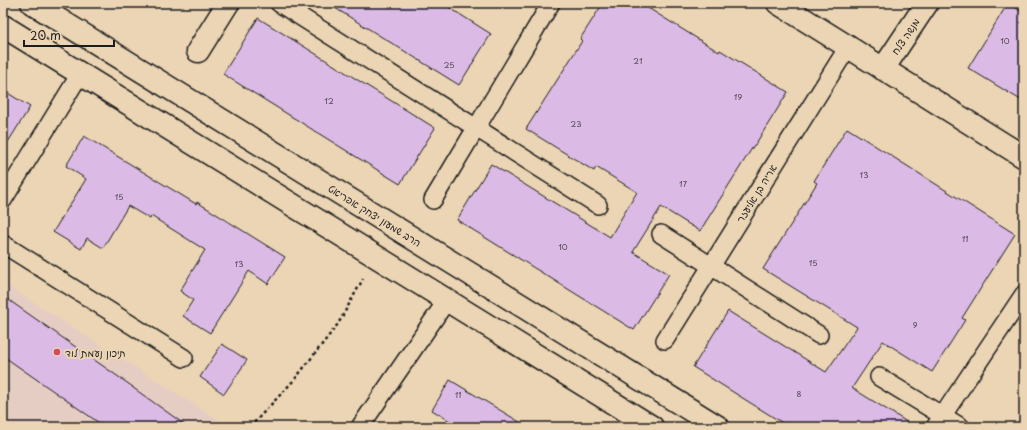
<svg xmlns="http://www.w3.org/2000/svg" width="1027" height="430" font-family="'Playpen Sans','Playpen Sans Hebrew',sans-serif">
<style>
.built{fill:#e6cdc3}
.building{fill:#dcbae6;stroke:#1c1c1c}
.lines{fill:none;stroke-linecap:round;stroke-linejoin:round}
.lane-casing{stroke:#1c1c1c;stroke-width:20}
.street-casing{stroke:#1c1c1c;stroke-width:25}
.secondary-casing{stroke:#1c1c1c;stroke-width:25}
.path{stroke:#1c1c1c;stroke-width:2.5;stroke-dasharray:3 3;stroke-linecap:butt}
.lane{stroke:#ebd5b4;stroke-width:17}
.street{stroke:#ebd5b4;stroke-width:22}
.secondary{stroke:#ebd5b4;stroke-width:22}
.poi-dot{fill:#d1495b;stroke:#ebd5b4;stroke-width:1.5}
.labels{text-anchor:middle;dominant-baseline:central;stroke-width:4;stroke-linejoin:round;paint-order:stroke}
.number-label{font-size:8px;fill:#4c444e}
.street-label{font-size:10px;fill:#1c1c1c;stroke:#ebd5b4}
.poi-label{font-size:10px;fill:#1c1c1c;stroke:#ebd5b4;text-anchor:start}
</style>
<rect width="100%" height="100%" fill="#ebd5b4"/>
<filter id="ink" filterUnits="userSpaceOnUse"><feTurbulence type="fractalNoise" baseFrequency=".025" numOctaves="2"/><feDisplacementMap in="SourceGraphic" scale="8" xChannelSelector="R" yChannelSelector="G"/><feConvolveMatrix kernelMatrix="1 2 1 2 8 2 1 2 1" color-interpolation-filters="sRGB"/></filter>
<g filter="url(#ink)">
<path class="built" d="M3,283L220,421L216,427H3Z"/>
<path class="building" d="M327,3H442L491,34L459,85Z
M603,3H640L719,52L720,50L788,92L755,145H754L700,231L661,207L633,252L669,274L634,330L457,220L491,164L610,237L637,192L596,167L594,171L526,129L582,41L580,39Z
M1008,3L1024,13V102L968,68Z
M258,18L435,128L400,184L223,74Z
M3,90L30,107L3,150Z
M847,128L1015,234L962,318L965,320L932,372L883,341L852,388L915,427H789L693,367L728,311L826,372L857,327L763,269L817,183L814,181Z
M84,136L196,204L197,202L285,257L268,284L249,271L210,333L183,316L193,300L180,291L205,250L151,216L150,219L128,206L103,248L87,238L81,249L53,232L86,179L66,166Z
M3,296L133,387H132L188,427H105L3,356Z
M222,344L247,360L224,394L200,377Z
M450,380L528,427H460L432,410Z"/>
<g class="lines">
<defs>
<path id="lane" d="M279,3L598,205
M3,200L80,74
M433,200L551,3
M661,234L819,335
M3,244L184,358
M665,340L848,47
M879,377L961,427
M360,427L447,300
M935,427L1024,294"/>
<path id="street" d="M778,3L1024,157
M198,51L228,3
M883,69L927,3"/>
<path id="secondary" d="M32,3L718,427
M3,26L652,427"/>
</defs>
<use href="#lane" class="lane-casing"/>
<use href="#street" class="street-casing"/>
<use href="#secondary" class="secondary-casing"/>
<path class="path" d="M250,427L295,379L338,324L363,279"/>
<use href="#lane" class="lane"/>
<use href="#street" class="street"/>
<use href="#secondary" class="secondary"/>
</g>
</g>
<circle class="poi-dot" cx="57" cy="352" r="4"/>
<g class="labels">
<g class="number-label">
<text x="1005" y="41">10</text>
<text x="638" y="61">21</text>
<text x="449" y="65">25</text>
<text x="738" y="97">19</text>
<text x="329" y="101">12</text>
<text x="576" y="124">23</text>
<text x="864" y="175">13</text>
<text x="683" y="184">17</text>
<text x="119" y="197">15</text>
<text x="965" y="239">11</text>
<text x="563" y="247">10</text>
<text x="813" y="263">15</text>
<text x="239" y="264">13</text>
<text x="915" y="325">9</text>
<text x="799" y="394">8</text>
<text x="458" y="395">11</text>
</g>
<g class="street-label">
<text transform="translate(905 36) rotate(-56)">מנשה צלח</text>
<text transform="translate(756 193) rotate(-58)">אריה בן אליעזר</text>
<text transform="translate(375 215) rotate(32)">הרב שמעון יצחק אפריאט</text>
</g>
<g class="poi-label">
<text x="65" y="352">תיכון נעמת לוד</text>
</g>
</g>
<rect width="1027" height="430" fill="none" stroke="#ebd5b4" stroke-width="16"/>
<rect x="8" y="8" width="1011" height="414" fill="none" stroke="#1c1c1c" stroke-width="1.5" filter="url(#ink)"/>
<path d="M24 40v6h90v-6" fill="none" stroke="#1c1c1c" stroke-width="2"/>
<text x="30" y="40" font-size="12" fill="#1c1c1c" stroke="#ebd5b4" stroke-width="3" paint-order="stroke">20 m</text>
</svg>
